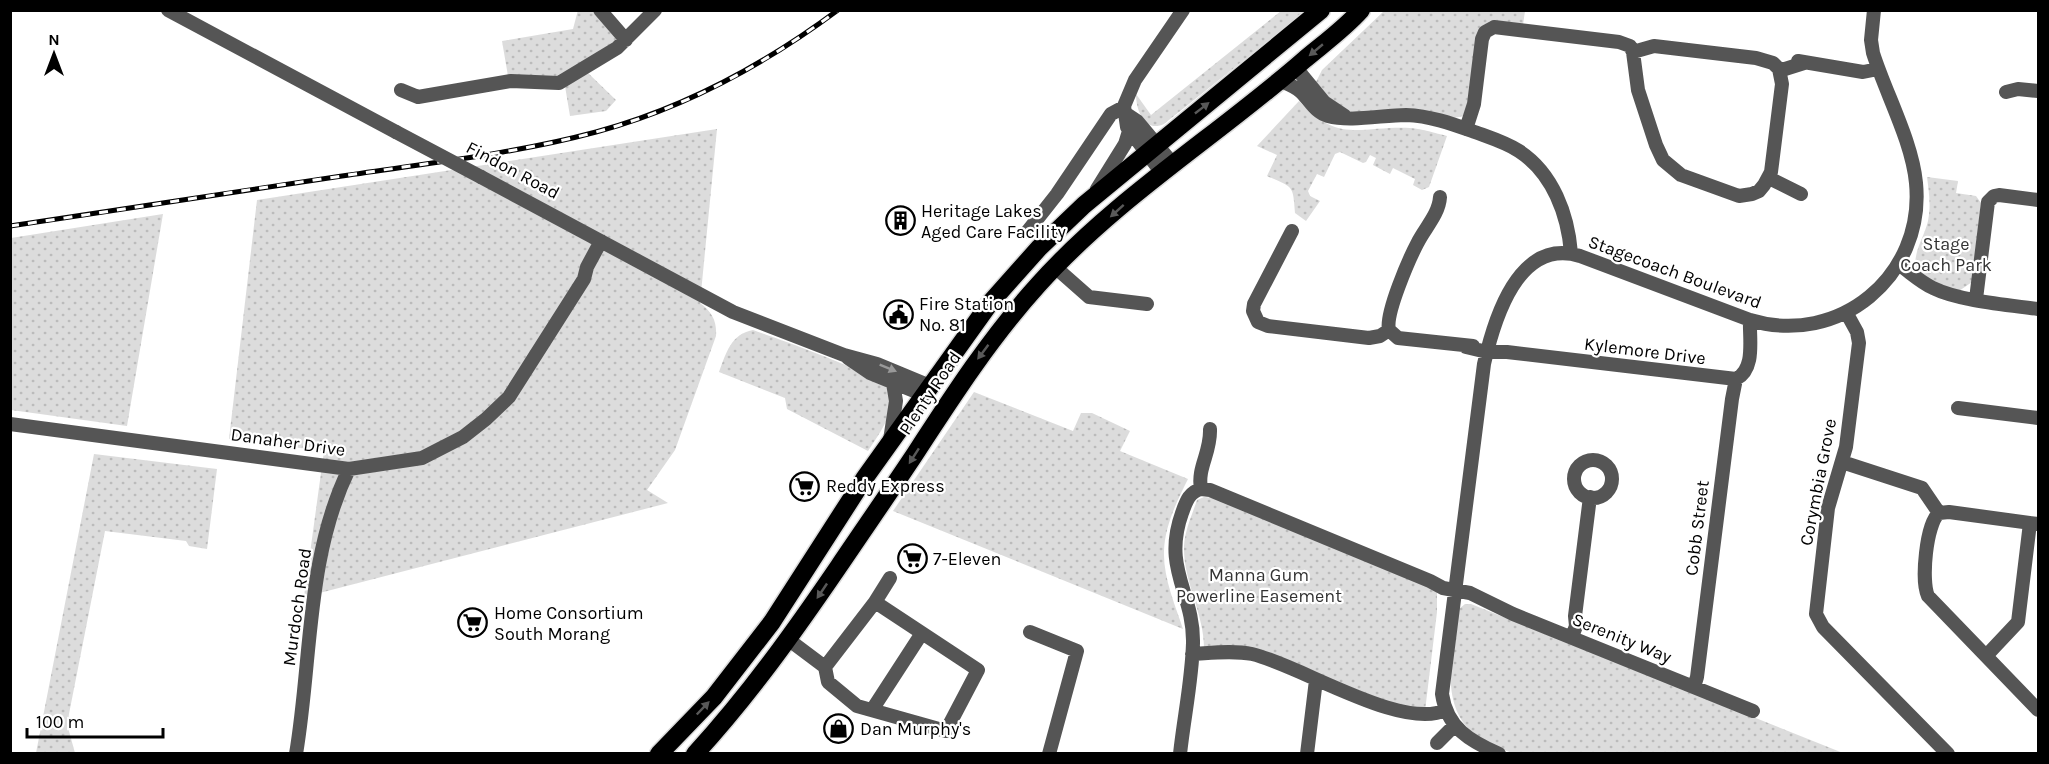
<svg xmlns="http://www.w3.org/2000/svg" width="2049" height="764" font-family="Karla,sans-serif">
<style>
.grass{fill:url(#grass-dots)}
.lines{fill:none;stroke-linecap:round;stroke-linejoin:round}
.highway-casing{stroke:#dbdbdb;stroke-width:21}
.minor{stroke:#555;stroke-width:14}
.highway{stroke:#000;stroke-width:18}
.rail-casing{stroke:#000;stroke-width:5}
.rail{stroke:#fff;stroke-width:3;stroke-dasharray:9;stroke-linecap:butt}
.minor-bridge{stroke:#555;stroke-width:14}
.oneway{fill:#595959}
.oneway2{fill:#999}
.labels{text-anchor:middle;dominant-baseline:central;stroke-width:4.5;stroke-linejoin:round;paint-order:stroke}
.street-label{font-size:18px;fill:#000;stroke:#fff}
.poi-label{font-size:18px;fill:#000;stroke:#fff;text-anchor:start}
.park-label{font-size:18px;fill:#333;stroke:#fff}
</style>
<defs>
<pattern id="grass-dots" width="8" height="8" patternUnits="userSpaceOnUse" patternTransform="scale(1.5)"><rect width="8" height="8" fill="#dcdcdc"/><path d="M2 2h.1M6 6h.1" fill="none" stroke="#bbb" stroke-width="1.8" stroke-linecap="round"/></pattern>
</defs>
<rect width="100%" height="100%" fill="#fff"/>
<path class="grass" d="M578,10L592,11L617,40L558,78L508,76L502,41L573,29Z
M1281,11H1305L1164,124C1145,133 1136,111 1136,94L1151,115Z
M1384,11H1525L1523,25L1490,21L1481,27L1470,103L1463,116L1454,118L1349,111L1331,103L1315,84L1322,70Z
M587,72L616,100L606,111L570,116L565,86Z
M1299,101C1338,144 1360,126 1410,128C1423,129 1435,133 1447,136L1429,187L1422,190L1413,185L1415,179L1393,168L1390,174L1373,165L1376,158L1370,155L1366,162L1363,163L1340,152L1335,154L1324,177L1317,174L1308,191L1310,196L1320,201L1306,221L1295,213C1293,184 1293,188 1267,176L1277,155L1257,146Z
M717,129L700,303C712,312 717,321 716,336L675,450L647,490L668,503L304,597L324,451L229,439L257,200Z
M1927,177L1958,181L1956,193L1976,196L1981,203L1972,282L1959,291L1929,281L1916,272C1912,253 1924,238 1928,221C1931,206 1929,192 1927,177Z
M163,214L127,426L11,410V238Z
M753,330C775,338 885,375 891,393C897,410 877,437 868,451L787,409L785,398L719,372C726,353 731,334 753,330Z
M974,392L1073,431L1081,413H1092L1130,431L1120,451L1188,479C1177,501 1165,525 1164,551C1163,577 1175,605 1183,629L893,511Z
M94,454L217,469L207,549L189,546L186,541L105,531L67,724L75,753H36Z
M1204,497L1215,498L1437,590V612L1425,711L1406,709L1261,652L1204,648C1204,613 1183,581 1184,546C1185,530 1192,515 1197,500Z
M1465,604H1471L1843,753H1513C1503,750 1491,746 1483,741C1435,710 1453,655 1459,609Z"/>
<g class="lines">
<defs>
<path id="highway" d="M659,754L714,697L772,622L864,479L990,303L1039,248L1084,205L1321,10
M695,754C749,695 794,632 839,566C864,529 889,493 913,457C952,397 990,338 1038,285C1116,198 1217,136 1304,60C1323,44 1344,29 1361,10"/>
</defs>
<use href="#highway" class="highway-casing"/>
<path class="minor" d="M168,10L396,132
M600,10L626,40
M1633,52L1638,90L1656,145L1663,160L1681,175L1739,196L1752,194L1759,191L1764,185L1771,172L1782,84L1779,69
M1798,61L1863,72L1878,69
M1296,68L1324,102L1345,116
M1281,81C1288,84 1296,87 1301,92C1310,101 1315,112 1328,116C1350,122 1383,115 1406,115C1430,116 1450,123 1472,131C1488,137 1505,142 1519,151C1553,173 1568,215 1571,253
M401,90L418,97L511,81L559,83L617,48L655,10
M2006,92L2018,89L2038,91
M1125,113L1137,121L1173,164
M1466,129L1474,104L1482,39L1485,32L1494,27L1619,42L1630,46L1633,52L1654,46L1756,58L1773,63L1779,69H1785L1804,63
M1162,173L1127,127L1124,106L1135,80L1183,10
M481,177L733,312L844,355L877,364L930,386
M1769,178L1801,194
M1097,189L1125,144L1129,131
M1292,231L1254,304L1253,311L1258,322L1268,326L1369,338L1380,336L1389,330
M1027,232L1057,194L1111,114L1124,107
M1898,264C1910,272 1920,282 1933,288C1959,301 2009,305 2038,309
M1055,267L1089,297L1147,304
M1976,299L1988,202L1994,196L1999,195L2038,200
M1846,312L1857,332L1859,343L1846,447L1828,508L1816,614L1823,627L1948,754
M1389,330C1385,314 1409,259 1418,242C1425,228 1439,214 1440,197
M1389,330L1398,338L1473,346
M1466,347L1487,352H1507L1736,379C1756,369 1749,338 1750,320
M848,358L870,373L924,395
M1958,408L2038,418
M10,424L349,469L422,458L463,437L486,419L509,397L584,279L587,267L601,241
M890,440L896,401L893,383
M1574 479a19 19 0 1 1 38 0a19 19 0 1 1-38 0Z
M1842,462L1922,488L1939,513L1949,512L2038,524
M1201,489L1210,490L1430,581L1443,588L1470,593L1513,614L1753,711
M1939,513C1926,524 1921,581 1928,596L2038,710
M875,602L890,578
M1030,632L1077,651L1049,754
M1572,637L1576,626L1575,616L1590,497
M789,640L825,667L828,682L857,706L946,731L978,670L875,602L825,667
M1192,654C1211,653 1233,650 1252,654C1300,665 1401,731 1446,710
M1986,656L2018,622L2030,523
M1694,687L1697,677L1732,399L1736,379
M872,710L922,633
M1437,743L1454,726
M296,754C312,659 306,557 349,469
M1180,754C1184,717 1192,680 1193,643C1194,593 1162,569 1182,513C1186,502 1189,492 1201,489C1197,467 1211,453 1210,429
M1307,754L1316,680
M1499,754C1470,741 1447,728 1442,694L1484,364C1494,320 1518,237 1580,256L1750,320C1839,347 1925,276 1916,183C1912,141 1886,94 1873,53L1871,40L1874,10"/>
<use href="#highway" class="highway"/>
<defs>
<path id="rail" d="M10,226C121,210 231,192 342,176C427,163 514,154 596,132C685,108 764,65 838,10"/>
</defs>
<use href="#rail" class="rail-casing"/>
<use href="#rail" class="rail"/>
<path class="minor-bridge" d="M396,132L481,177"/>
</g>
<defs><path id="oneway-solid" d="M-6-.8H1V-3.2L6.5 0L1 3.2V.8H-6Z" transform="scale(1.5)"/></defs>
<g class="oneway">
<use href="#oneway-solid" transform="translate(1316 50) rotate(140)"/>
<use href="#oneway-solid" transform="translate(1202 108) rotate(-38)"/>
<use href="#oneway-solid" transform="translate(1117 211) rotate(138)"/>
<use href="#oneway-solid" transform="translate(983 352) rotate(127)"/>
<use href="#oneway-solid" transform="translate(914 456) rotate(123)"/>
<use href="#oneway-solid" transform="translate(822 591) rotate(124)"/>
<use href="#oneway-solid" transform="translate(703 708) rotate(-46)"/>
</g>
<use class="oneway2" href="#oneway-solid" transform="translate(888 368) rotate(22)"/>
<defs>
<symbol id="building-ring" viewBox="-11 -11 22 22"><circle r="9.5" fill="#fff" stroke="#000" stroke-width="1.5"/><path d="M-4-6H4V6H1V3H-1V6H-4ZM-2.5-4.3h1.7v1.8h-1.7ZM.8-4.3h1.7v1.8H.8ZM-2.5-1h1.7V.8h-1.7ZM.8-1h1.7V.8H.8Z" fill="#000"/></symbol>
<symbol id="civic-ring" viewBox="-11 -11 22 22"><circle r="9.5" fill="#fff" stroke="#000" stroke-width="1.5"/><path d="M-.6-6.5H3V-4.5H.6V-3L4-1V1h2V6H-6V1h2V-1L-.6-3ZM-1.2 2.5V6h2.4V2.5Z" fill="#000"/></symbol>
<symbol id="supermarket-ring" viewBox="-11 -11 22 22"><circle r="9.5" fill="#fff" stroke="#000" stroke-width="1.5"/><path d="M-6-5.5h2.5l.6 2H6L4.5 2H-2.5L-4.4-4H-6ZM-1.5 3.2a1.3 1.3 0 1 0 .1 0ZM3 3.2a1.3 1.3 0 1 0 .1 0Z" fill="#000"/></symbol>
<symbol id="shop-ring" viewBox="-11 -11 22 22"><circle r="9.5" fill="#fff" stroke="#000" stroke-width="1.5"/><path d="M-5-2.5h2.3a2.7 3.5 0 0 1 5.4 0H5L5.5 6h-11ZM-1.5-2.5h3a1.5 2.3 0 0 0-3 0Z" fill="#000"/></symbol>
</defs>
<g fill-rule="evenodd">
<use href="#building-ring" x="884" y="204" width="33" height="33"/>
<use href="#civic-ring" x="882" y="298" width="33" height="33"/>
<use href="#supermarket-ring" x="788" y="470" width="33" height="33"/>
<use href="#supermarket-ring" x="896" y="542" width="33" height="33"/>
<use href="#supermarket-ring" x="456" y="606" width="33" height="33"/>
<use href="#shop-ring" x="822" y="712" width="33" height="33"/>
</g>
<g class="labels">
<g class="street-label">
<text transform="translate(513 170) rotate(28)">Findon Road</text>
<text transform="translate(1675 272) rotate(20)">Stagecoach Boulevard</text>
<text transform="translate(1645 351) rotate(7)">Kylemore Drive</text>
<text transform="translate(930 393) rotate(-56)">Plenty Road</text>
<text transform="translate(288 442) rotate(8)">Danaher Drive</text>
<text transform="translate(1818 482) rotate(-79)">Corymbia Grove</text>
<text transform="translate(1697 528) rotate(-83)">Cobb Street</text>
<text transform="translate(297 607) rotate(-82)">Murdoch Road</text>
<text transform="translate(1622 638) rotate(22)">Serenity Way</text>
</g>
<g class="poi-label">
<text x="921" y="211">Heritage Lakes<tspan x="921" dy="21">Aged Care Facility</tspan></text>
<text x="919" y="304">Fire Station<tspan x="919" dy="21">No. 81</tspan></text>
<text x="826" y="486">Reddy Express</text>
<text x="933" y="559">7-Eleven</text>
<text x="494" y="613">Home Consortium<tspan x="494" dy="21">South Morang</tspan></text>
<text x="860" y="729">Dan Murphy's</text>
</g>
<g class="park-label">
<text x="1946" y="244">Stage<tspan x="1946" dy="21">Coach Park</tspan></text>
<text x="1259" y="575">Manna Gum<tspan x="1259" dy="21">Powerline Easement</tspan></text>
</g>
</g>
<rect width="2049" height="764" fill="none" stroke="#000000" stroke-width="24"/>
<g transform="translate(54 54)" stroke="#ffffff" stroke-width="4.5" paint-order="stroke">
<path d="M0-4.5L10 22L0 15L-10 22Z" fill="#000000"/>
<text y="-9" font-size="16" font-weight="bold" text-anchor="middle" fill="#000000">N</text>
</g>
<path d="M27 728v9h136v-9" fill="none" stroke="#000000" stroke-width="3"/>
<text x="36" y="728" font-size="18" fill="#000000" stroke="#ffffff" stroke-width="4.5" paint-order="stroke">100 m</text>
</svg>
